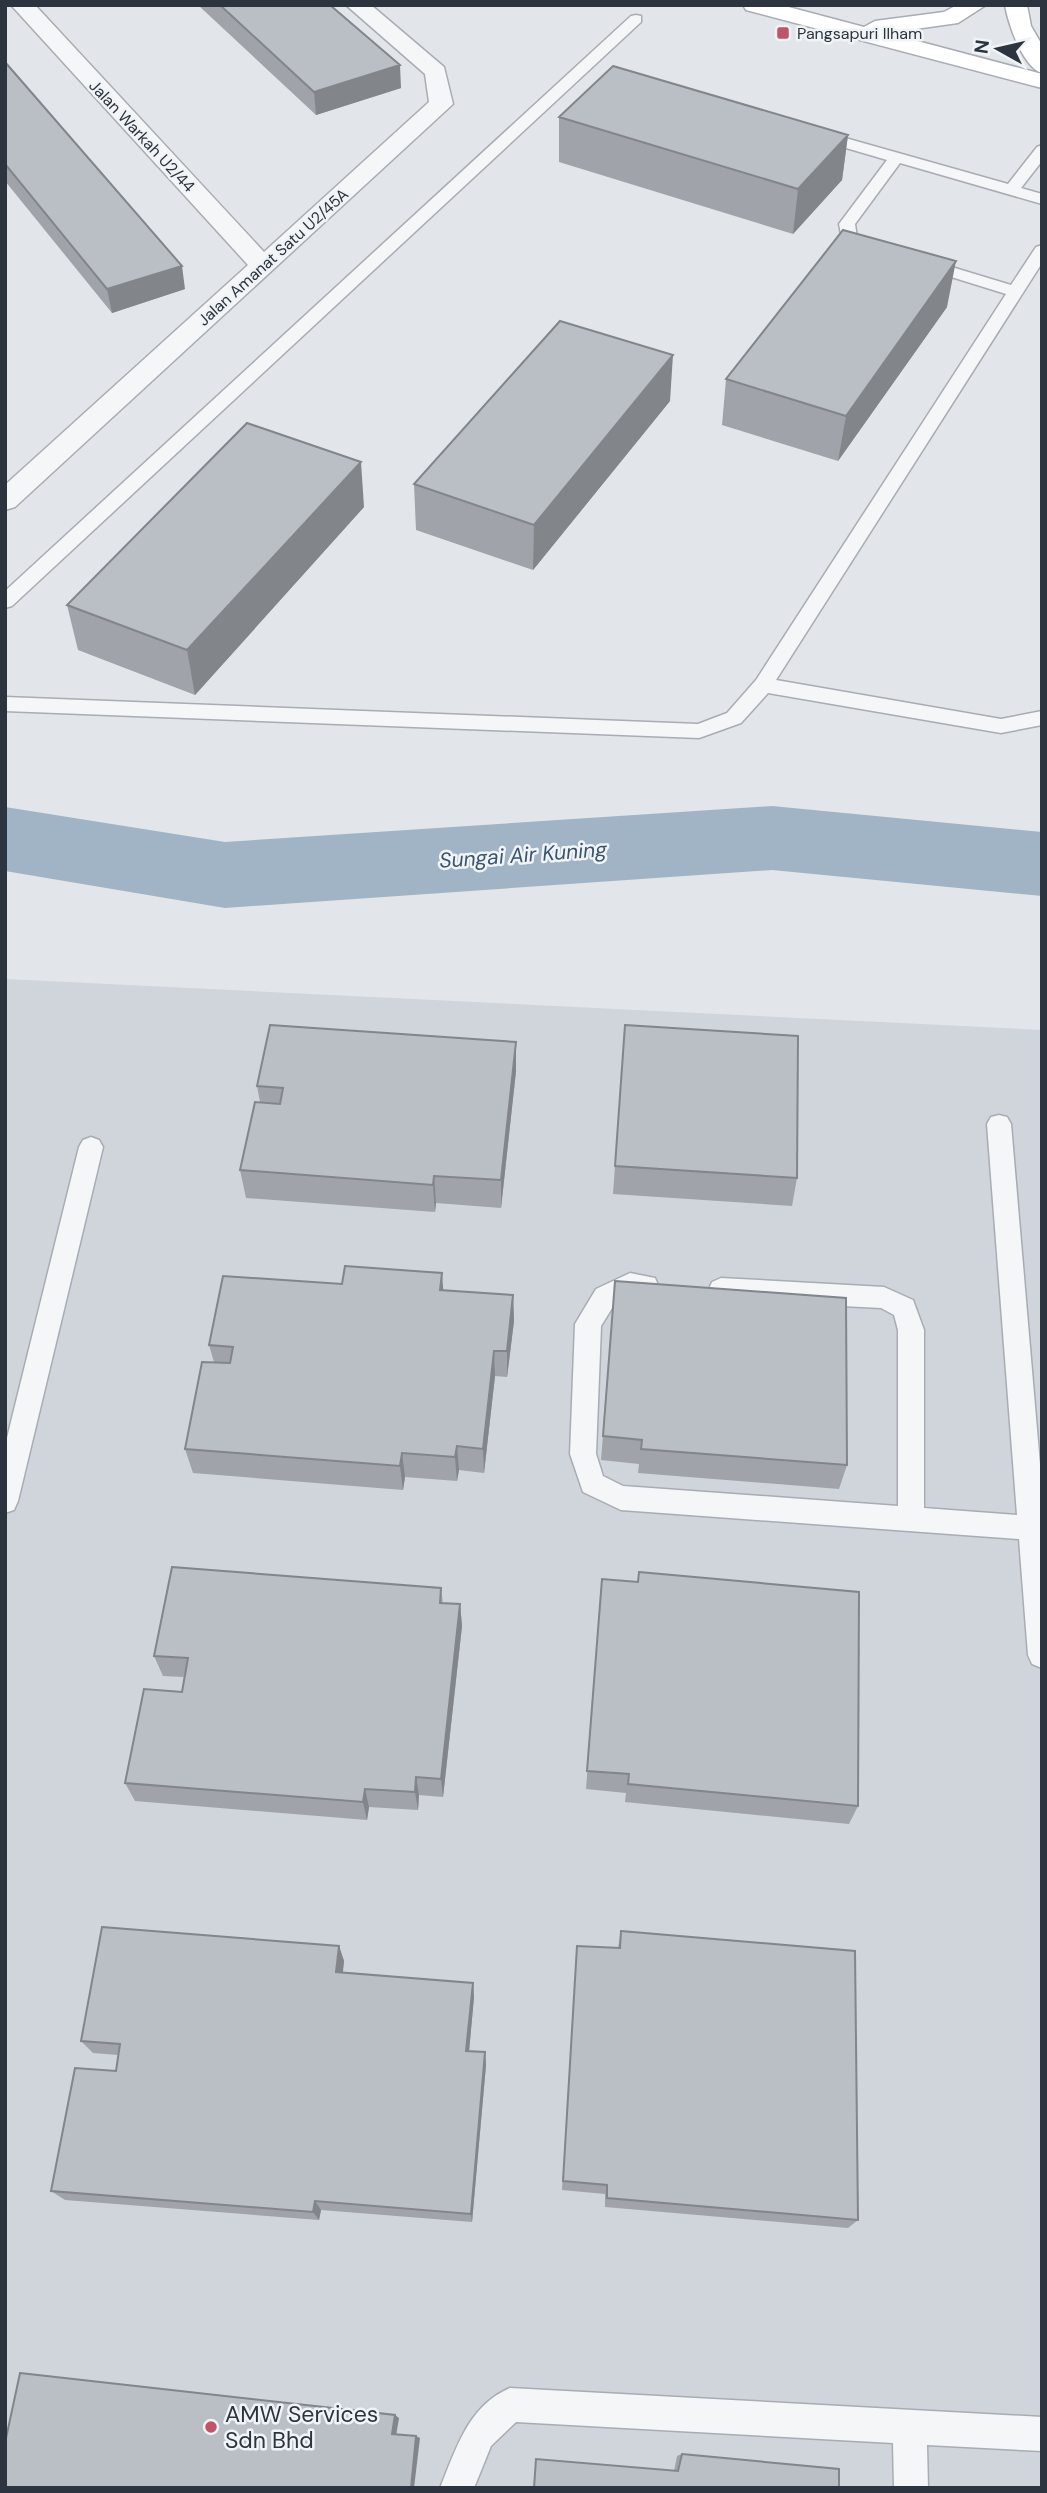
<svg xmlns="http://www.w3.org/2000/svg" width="1047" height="2493" font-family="'DM Sans',sans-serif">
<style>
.built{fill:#d0d4db}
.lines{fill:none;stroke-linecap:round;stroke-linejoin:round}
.river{fill:#a1b4c5;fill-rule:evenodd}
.lane-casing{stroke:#a8acb3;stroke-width:3}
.street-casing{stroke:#a8acb3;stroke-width:3}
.secondary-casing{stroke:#a8acb3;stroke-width:3}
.lane{fill:#f4f6f8;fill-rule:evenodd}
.street{fill:#f4f6f8;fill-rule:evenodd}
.secondary{fill:#fff;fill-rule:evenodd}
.wall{fill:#a0a3a9}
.shaded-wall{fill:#82858a}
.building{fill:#babec5;stroke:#82858a;stroke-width:2}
.poi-dot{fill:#c05469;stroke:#f1f4f6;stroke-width:2.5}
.labels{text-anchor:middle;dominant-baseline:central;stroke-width:5;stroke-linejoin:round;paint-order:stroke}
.far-poi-label{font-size:16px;fill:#2c343f;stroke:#f1f4f6;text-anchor:start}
.far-street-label{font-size:16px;fill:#2c343f;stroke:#f1f4f6}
.water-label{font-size:21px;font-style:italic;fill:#3a546f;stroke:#f1f4f6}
.near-poi-label{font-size:23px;fill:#2c343f;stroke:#f1f4f6;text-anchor:start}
</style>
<rect width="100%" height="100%" fill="#e2e5e9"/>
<path class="built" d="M5,979L1042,1030V2488H5Z"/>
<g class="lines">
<path class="river" d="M772,806L1042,832V896L772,870L225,908L5,871V807L225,842Z"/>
<defs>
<path id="lane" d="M636,15L641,16V22L12,606L5,608V591L631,16Z
M817,130L1008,184L1037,147L1042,145V161L1021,188L1042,194V204L900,163L855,224L857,238L878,248L876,251L870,253L843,244L839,224L887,160L812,138L809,135Z
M1042,245V263L776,680L1001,719L1042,711V725L1001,733L768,693L741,723L699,738L5,711V697L698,724L727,713L756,680L1006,294L916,266L914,263L922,258L1011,285L1036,247Z
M999,1115L1007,1117L1011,1124L1042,1488V1668L1032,1664L1028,1655L1019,1539L621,1510L583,1492L570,1454L575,1324L596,1289L630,1273L655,1278L658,1285L655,1292L633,1295L614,1305L601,1326L596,1454L603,1476L623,1486L898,1506V1330L894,1315L881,1308L721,1300L712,1296L709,1289L712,1282L721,1278L884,1287L913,1300L924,1330V1508L1017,1515L987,1124L991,1117Z
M91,1137L99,1140L103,1147L18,1501L14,1510L5,1513V1446L79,1147L83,1140Z
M510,2388L1042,2417V2451L927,2445L928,2488H894L893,2443L516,2422L491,2446L474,2488H440C456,2449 468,2406 510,2388Z"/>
<path id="street" d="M11,5H35L264,252L429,102L425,74L346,5H371L444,67L453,104L15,507L5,510V485L248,265Z"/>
<path id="secondary" d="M743,5H781L864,27L875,21L944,12L957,5H986L958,23L887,33L1042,74V88L746,10Z
M1005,5H1027L1031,26L1042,45V73C1023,68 1008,23 1005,5Z"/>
</defs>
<use href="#lane" class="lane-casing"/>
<use href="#street" class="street-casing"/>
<use href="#secondary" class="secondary-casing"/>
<use href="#lane" class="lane"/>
<use href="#street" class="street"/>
<use href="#secondary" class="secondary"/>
</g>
<path class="wall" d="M198,5H330L401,88L316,115Z
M5,62L185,289L112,313L5,181Z
M559,117L848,135L842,180L793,234L559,162Z
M947,307L838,461L722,425L726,379Z
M670,401L533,570L416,530L414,484Z
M364,507L195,695L78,650L67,605Z
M625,1025L797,1178L792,1206L613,1194Z
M516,1071L501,1208L436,1203L435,1212L246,1198L240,1170L260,1102L257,1086Z
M615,1281L847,1465L839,1489L638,1473L639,1464L601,1460Z
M342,1284L513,1295L514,1321L507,1377L495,1376L484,1473L459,1470L457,1481L405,1477L403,1490L193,1473L185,1449L214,1362L209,1345Z
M602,1579L858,1806L849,1824L625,1802L626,1793L586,1789Z
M441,1588L443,1603L460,1604L462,1626L443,1797L419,1795L418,1810L369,1807L367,1820L135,1801L125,1783L182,1692L184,1677L163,1676L154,1656Z
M621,1931L858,2220L848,2228L605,2207V2194L562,2190L576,1960L618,1948Z
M339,1946L344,1961L343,1972L473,1983L474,1997L469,2051L485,2052L486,2065L472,2222L321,2210L319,2220L65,2200L51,2191L116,2071L118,2055L93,2053L81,2041Z
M682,2454L839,2469L674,2471L677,2456Z"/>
<path class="shaded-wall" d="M400,65L401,88L316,115L314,92Z
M848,135L842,180L793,234L798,189Z
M956,261L947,307L838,461L846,416Z
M182,266L185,289L112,313L107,289Z
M673,355L670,401L533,570L534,525Z
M361,462L364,507L195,695L187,650Z
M516,1042V1071L501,1208V1180Z
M434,1176L436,1203L435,1212L433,1185Z
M442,1273L444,1300L440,1290Z
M513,1295L514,1321L507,1377V1351Z
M494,1351L495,1376L484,1473L483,1449Z
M457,1446L459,1470L457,1481L455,1457Z
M402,1453L405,1477L403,1490L400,1466Z
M460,1604L462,1626L443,1797L441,1779Z
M416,1777L419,1795L418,1810L415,1792Z
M365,1789L369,1807L367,1820L363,1802Z
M339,1946L344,1961L341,1986L336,1972Z
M473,1983L474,1997L468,2063L466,2051Z
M485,2052L486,2065L472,2222L471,2214Z
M315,2201L321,2210L319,2220L313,2212Z
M395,2415L399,2418L396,2436L392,2434Z
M416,2436L420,2438L414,2488H411Z"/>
<path class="building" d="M220,5H330L400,65L314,92Z
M5,62L182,266L107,289L5,164Z
M613,66L848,135L798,189L559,117Z
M843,230L956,261L846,416L726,379Z
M560,321L673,355L534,525L414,484Z
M247,423L361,462L187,650L67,605Z
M270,1025L516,1042L501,1180L434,1176L433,1185L240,1170L255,1102L280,1104L283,1088L257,1086Z
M625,1025L798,1036L797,1178L615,1166Z
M345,1266L442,1273L440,1290L513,1295L507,1351H494L483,1449L457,1446L455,1457L402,1453L400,1466L185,1449L202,1362L230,1363L233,1347L209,1345L223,1276L342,1284Z
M615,1281L846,1298L847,1465L641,1449L642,1440L603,1436Z
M172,1567L441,1588L440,1603L460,1604L441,1779L416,1777L415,1792L365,1789L363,1802L125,1783L144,1689L182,1692L188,1658L154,1656Z
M639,1572L859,1592L858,1806L628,1784L629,1774L587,1771L602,1579L638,1582Z
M102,1927L339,1946L336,1972L473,1983L466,2051L485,2052L471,2214L315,2201L313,2212L51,2191L75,2068L116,2071L120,2044L81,2041Z
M621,1931L855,1951L858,2220L607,2198V2185L563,2181L577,1946L620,1948Z
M20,2373L395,2415L392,2434L416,2436L411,2488H5V2443Z
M682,2454L839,2469V2488H534L536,2459L678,2471Z"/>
<g class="poi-dot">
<rect x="776" y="26" width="14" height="14" rx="3.5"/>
<circle cx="211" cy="2427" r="7"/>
</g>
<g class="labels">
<g class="far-poi-label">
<text x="797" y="33">Pangsapuri Ilham</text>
</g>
<g class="far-street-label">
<text transform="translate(142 136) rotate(47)">Jalan Warkah U2/44</text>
<text transform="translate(273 257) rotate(-42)">Jalan Amanat Satu U2/45A</text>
</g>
<g class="water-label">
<text transform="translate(523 855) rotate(-4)">Sungai Air Kuning</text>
</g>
<g class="near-poi-label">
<text x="225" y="2414">AMW Services<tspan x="225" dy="26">Sdn Bhd</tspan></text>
</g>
</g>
<rect width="1047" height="2493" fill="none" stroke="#2c343f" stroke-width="14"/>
<g transform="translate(998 49) rotate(278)" stroke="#f1f4f6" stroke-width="5" paint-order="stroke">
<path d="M0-5L12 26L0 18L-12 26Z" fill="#2c343f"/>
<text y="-10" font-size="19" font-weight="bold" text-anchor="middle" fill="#2c343f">N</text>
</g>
</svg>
